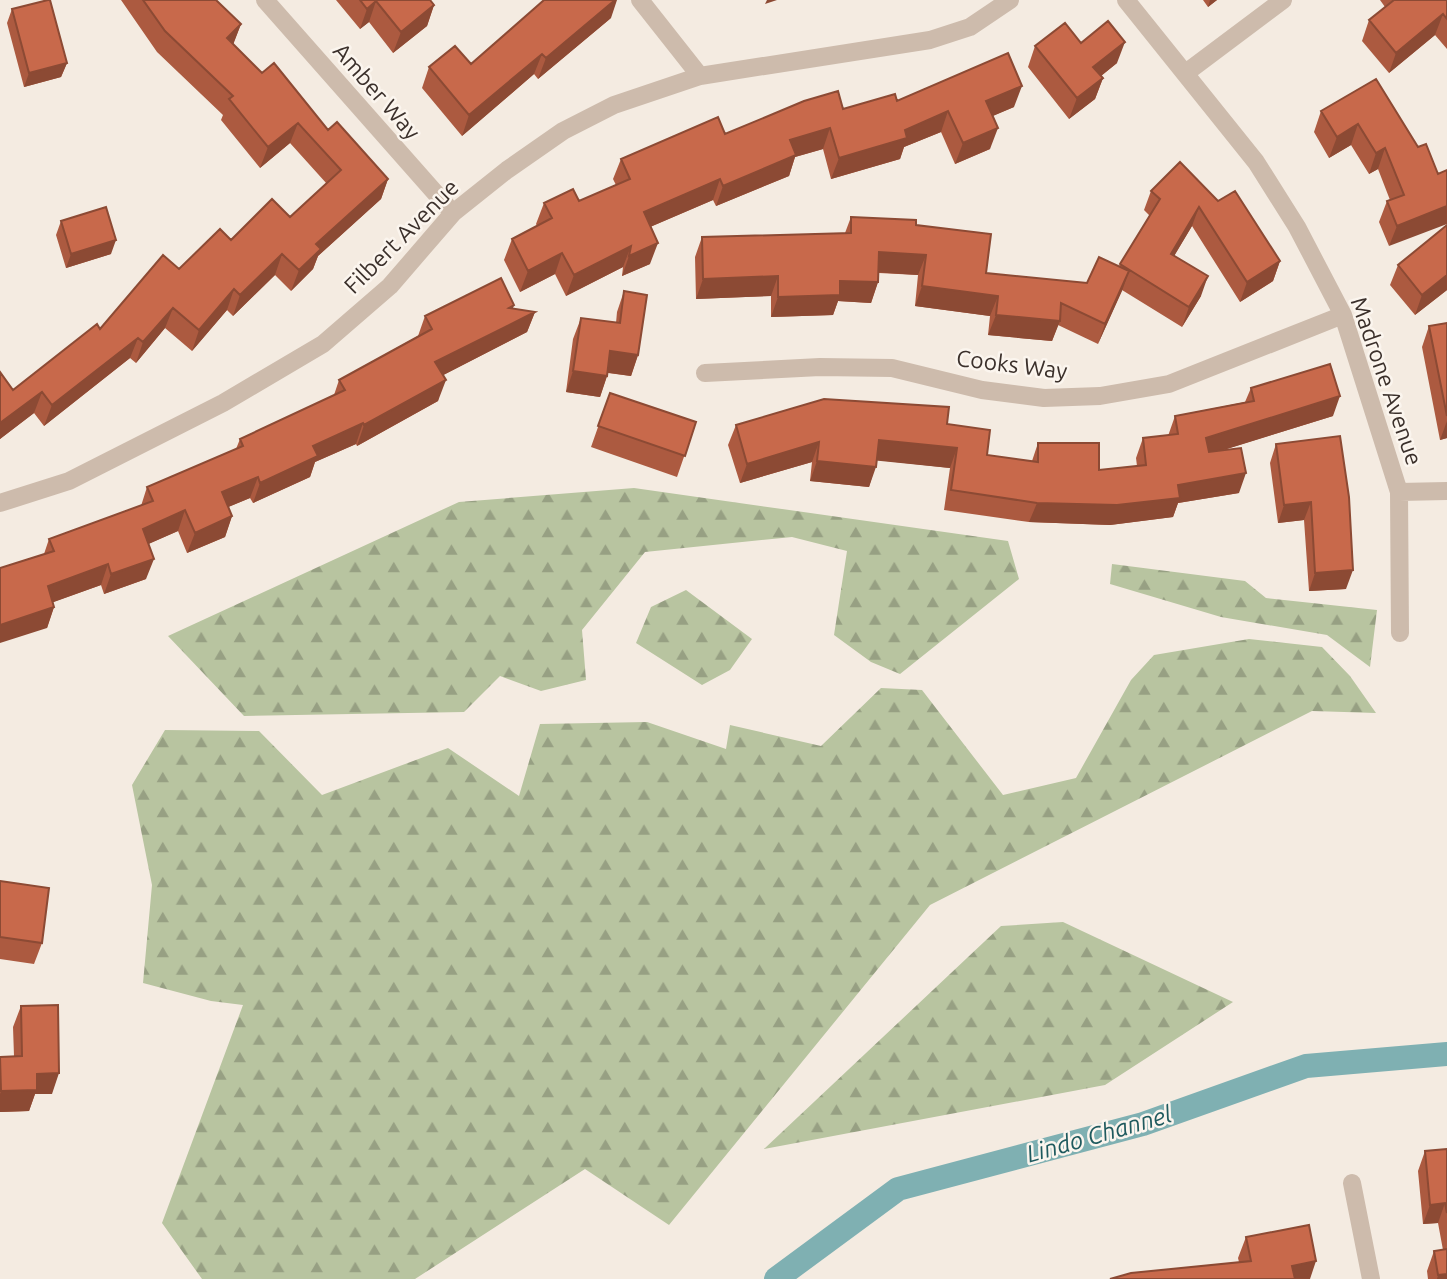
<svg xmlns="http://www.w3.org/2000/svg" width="1447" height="1279" font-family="Ubuntu,sans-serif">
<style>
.forest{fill:url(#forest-firs)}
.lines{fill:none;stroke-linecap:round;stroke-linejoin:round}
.canal{stroke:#7fb0b2;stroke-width:24}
.street{stroke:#cdbbac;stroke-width:18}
.wall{fill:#ac5a40}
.shaded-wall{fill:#8c4a34}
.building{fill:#c8694b;stroke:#8c4a34;stroke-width:2}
.labels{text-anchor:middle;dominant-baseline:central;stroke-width:5;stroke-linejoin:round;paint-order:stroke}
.street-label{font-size:23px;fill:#3b302b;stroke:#fbf5ee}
.water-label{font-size:24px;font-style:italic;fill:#1f5a5e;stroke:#fbf5ee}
</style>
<defs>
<pattern id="forest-firs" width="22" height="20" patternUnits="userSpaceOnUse" patternTransform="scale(1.75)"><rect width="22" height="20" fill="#b8c4a0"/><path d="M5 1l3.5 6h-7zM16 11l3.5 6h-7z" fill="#97a083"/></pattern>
</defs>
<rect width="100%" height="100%" fill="#f4ebe1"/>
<path class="forest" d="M634,488L1008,541L1019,579L900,674L871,662L834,635L847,551L792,537L645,552L582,630L586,680L541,691L500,676L464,712L244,716L168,636L459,502Z
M1112,564L1245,581L1266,598L1377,610L1370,667L1327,635L1221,617L1110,584Z
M686,590L752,639L730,670L702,685L636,643L651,607Z
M1249,639L1322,647L1350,676L1376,713L1312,711L930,905L669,1225L585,1169L415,1279H202L162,1223L243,1005L211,1001L143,983L152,885L132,785L165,730L259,731L322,795L448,748L519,796L540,724L647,722L726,749L730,725L821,746L881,688L922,690L1003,795L1076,778L1131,680L1154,655Z
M1063,922L1233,1002L1105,1085L764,1149L1001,926Z"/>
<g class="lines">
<path class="canal" d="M776,1279L898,1189L1143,1124L1306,1066L1447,1054"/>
<path class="street" d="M265,0L453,213
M640,0L700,76
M1126,0L1256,162L1297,227L1343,315L1399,492L1400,633
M1187,72L1283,0
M705,373L820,367L892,368L982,390L1044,398L1100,396L1169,384L1343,315
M1399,492L1447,491
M0,503L69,481L223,403L323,344L390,286L453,213L507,170L563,131L614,105L700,76L930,40L970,27L1010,0
M1352,1183L1371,1279"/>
</g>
<path class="wall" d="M121,0H216L241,24L233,44L262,73L328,130L388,179L381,199L318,256L313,269L291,291L275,275L233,316L227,310L192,351L165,328L136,363L130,358L44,426L34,413L0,439V372L13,390L100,329L179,269L231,240L290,217L327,184L290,143L260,168L221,120L223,115L157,52Z
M336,0H430L434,5L427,26L393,53L369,22L360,29Z
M1203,0H1217L1208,7Z
M1380,0H1447V49L1435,35L1389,73L1362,41L1369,20L1385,7Z
M12,9L67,63L61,77L24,87L7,23Z
M611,18L538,79L534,74L462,136L422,88L429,67L471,64Z
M1081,43L1117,63L1101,76L1103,78L1095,99L1069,119L1028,67L1035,46Z
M1376,79L1418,147L1438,174L1389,246L1379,222L1387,201L1390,200L1378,169L1369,174L1351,145L1329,158L1314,132L1321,111Z
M897,101L1014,107L992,116L990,149L955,164L941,132L904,147L900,159L831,179L823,149L795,157L789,176L716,206L713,200L650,227V264L622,276L623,267L566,296L555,274L520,292L504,260L512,239L537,226L536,224L544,203L579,201L616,185L613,179L621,159L725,134L843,109Z
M1151,191L1218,201L1280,261L1273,281L1240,302L1192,226L1174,256L1201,296L1182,327L1122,290L1098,344L1058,325L1052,341L988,335L990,316L915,306L918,275L879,273L878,282L871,303L838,301L833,315L771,317V296L696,299L695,257L702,237L845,233L851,217L916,225L986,273L1087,283L1119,266L1150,216L1144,210Z
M61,221L111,254L66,268L56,235Z
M1447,225V290L1415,315L1390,285L1398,265Z
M624,291L638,355L631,376L608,373L600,397L566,392L573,339L581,318L616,323L617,312Z
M513,309L535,312L527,332L443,375L438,401L357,446L356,444L315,462L310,477L253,503L250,498L228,507L232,516L225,537L187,553L178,531L148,544L146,579L104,594L101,585L53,602L54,607L47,628L44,554L49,539L141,506L147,487L236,449L240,439L334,395L339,380L418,336L425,316Z
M1447,323V438L1440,440L1422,347L1429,326Z
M1251,388L1333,416L1223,450L1239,493L1178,503L1173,517L1110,525L1029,522L944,510L950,468L877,460L869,487L810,481L812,462L740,483L728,445L736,425L947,424L987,455L1032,461L1038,443L1099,470L1137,466L1136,458L1143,438L1168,436L1175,416L1245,402Z
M610,393L696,422L677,477L591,447Z
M1340,436L1346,589L1309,591L1304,520L1278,523L1270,463L1276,444Z
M0,881L42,943L34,964L0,959Z
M21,1006L52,1094H35L29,1111L0,1112V1057L14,1056L13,1027Z
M1447,1149V1279H1428L1427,1271L1434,1251L1443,1250L1438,1223L1423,1224L1418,1171L1425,1151Z
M1246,1237L1310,1279L1239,1262L1238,1258Z"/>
<path class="shaded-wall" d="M615,0H617L611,18L538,79L546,58Z
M767,0H777L765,4Z
M1210,0H1217L1208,7Z
M376,1L369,22L360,29L367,9Z
M434,5L427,26L393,53L401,32Z
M1443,14L1435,35L1389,73L1396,53Z
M241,24L233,45L227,38Z
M1125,42L1117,63L1086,88L1093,67Z
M542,54L534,74L462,136L469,115Z
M67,63L61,77L24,87L29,73Z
M1103,78L1095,99L1069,119L1077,98Z
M1022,86L1014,107L979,122L986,101Z
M948,111L941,132L904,147L900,159L831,179L839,158Z
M298,123L290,143L260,168L268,147Z
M1358,124L1351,145L1329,158L1337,137Z
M830,128L823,149L795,157L789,176L716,206L723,186L790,140Z
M998,128L990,149L955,164L963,143Z
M1385,148L1378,169L1369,174L1376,153Z
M388,179L381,199L318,256L313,269L291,291L299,270L316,244Z
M720,179L713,200L636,233L644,212Z
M1447,206V224L1389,246L1397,226Z
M1199,207L1192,226L1164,273L1171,254Z
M116,240L111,254L66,268L71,254Z
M658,243L650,264L622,276L629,256Z
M631,246L623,267L566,296L574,275Z
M879,252L926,255L918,275L872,272Z
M562,253L555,274L520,292L528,271Z
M282,254L275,275L233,316L240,295Z
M1280,261L1273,281L1240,302L1247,282Z
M1129,271L1122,291L1098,344L1105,324Z
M1447,275V290L1415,315L1422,295Z
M778,276L771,296L696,299L703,279Z
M1208,276L1201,296L1182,327L1189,307Z
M840,281L878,282L871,303L838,301L833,315L771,317L778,297Z
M922,286L998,296L990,316L915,306Z
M234,289L227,310L192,351L199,330Z
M514,305L507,326L535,312L527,332L428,383L435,362L509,308Z
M173,308L165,328L136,363L143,342Z
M996,315L1060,321L1052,341L988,335Z
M138,338L130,358L44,426L52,405Z
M610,351L638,355L631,376L603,372Z
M573,371L607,376L600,397L566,392Z
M446,380L438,401L357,446L364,425Z
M42,392L34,413L0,439V423Z
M1340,396L1333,416L1198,458L1206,438Z
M1447,421V438L1440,440Z
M363,423L356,444L315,462L310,477L253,503L260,483L313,446Z
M879,440L957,448L950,468L871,460Z
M819,442L812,462L740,483L747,464Z
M817,461L876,467L869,487L810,481Z
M1246,473L1239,493L1178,503L1173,517L1110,525L1029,522L1037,503L1178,485Z
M258,477L250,498L214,513L222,492Z
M1311,502L1304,520L1278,523L1284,505Z
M185,510L178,531L135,550L143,529Z
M232,516L225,537L187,553L195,533Z
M154,559L146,579L104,594L111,574Z
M108,564L101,585L40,607L48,586Z
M1353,570L1346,589L1309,591L1315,573Z
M54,607L47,628L0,643V625Z
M59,1073L52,1094H35L29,1111L0,1112V1094L1,1091L37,1074Z
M1445,1203L1438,1223L1423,1224L1430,1205Z
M1316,1261L1310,1279H1288L1292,1266Z
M1447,1274V1279H1437L1438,1275Z"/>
<path class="building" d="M48,0H50L67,63L29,73L12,9Z
M143,0H216L241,24L227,38L262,73L274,63L328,130L337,122L388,179L316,244L321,249L299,270L282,254L240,295L234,289L199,330L173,308L143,342L138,338L52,405L42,392L0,423V372L13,390L97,324L100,329L163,255L179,269L220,229L231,240L272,199L290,217L341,170L298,123L268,147L229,99L233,96L165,31Z
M360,0H430L434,5L401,32L376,1L367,9Z
M544,0H615L546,58L542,54L469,115L429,67L455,46L471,64Z
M1394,0H1447V19L1443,14L1396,53L1369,20Z
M1108,21L1125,42L1093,67L1103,78L1077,98L1035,46L1065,23L1081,43Z
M1008,53L1022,86L986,101L998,128L963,143L948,111L905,130L907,138L839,158L830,128L790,140L796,155L723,186L720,179L644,212L658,243L629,256L631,246L574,275L562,253L528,271L512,239L552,218L544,203L573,189L579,201L630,179L621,159L718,117L725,134L804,101L838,91L843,109L895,94L897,101Z
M1376,79L1418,147L1426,144L1438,174L1447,170V206L1397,226L1387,201L1404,195L1385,148L1376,153L1358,124L1337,137L1321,111Z
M1180,162L1218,201L1235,191L1280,261L1247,282L1199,207L1171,254L1208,276L1189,307L1120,264L1160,199L1151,191Z
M106,207L116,240L71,254L61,221Z
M851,217L916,220V225L991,234L986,273L1087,283L1099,257L1129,271L1105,324L1061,303L1060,321L996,315L998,296L922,286L926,255L879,252L878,282L840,281V295L778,297V276L703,279L702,237L851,233Z
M1447,225V275L1422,295L1398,265Z
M501,278L514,305L509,308L535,312L435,362L446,380L364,425L363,423L313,446L318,456L260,483L258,477L222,492L232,516L195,533L185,510L143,529L154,559L111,574L108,564L48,586L54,607L0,625V568L54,551L49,539L153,501L147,487L243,446L240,439L345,390L339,380L432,329L425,316Z
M624,291L647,295L638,355L610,351L607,376L573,371L581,318L620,323Z
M1447,323V416L1429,326Z
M1330,364L1340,396L1206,438L1209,452L1241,448L1246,473L1178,485L1180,498L1117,505L1037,503L951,490L957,448L879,440L876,467L817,461L819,442L747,464L736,425L824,399L949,407L947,424L990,430L987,455L1038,462V443H1099V470L1146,465L1143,438L1178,434L1175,416L1254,401L1251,388Z
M610,393L696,422L685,456L598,426Z
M1340,436L1349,497L1353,570L1315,573L1311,502L1284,505L1276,444Z
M0,881L49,888L42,943L0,937Z
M58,1005L59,1073L37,1074V1090L1,1091L0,1057L22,1056L21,1006Z
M1447,1149V1213L1445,1203L1430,1205L1425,1151Z
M1309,1225L1316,1261L1292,1266L1295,1279H1110L1131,1273L1251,1261L1246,1237Z
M1447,1249V1274L1438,1275L1434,1251Z"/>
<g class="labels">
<g class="street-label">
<text transform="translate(377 91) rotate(49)">Amber Way</text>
<text transform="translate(401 236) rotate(-45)">Filbert Avenue</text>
<text transform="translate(1012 364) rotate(7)">Cooks Way</text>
<text transform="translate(1387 381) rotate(71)">Madrone Avenue</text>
</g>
<g class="water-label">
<text transform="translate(1099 1134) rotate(-16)">Lindo Channel</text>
</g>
</g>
</svg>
